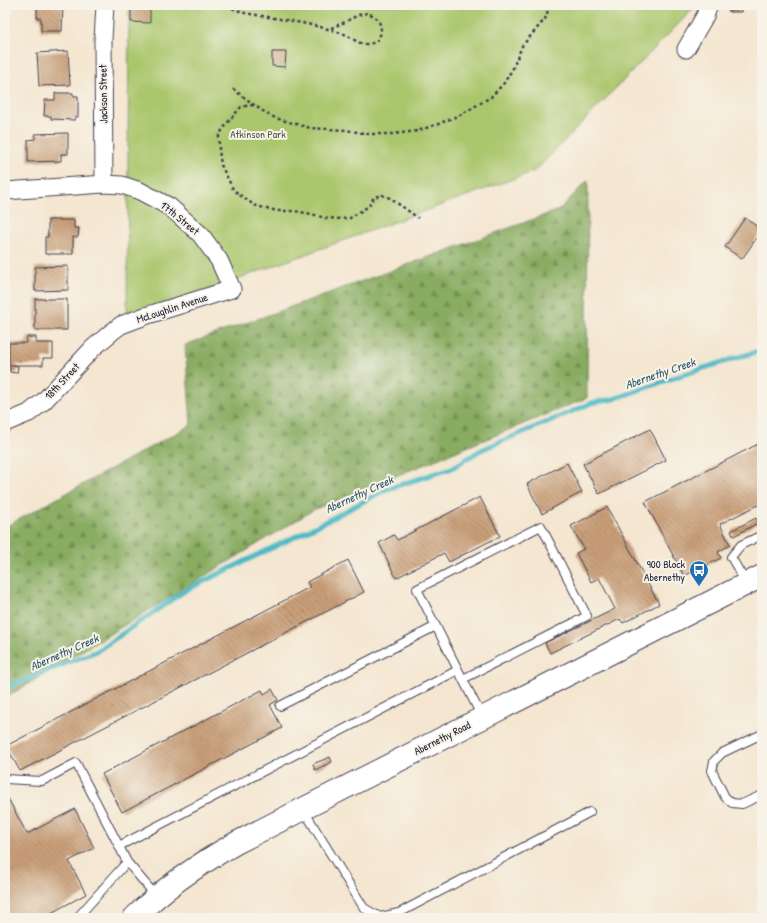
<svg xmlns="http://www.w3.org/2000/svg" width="767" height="923" font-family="'Patrick Hand',sans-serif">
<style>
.green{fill:#abc76e;stroke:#667454}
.forest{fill:url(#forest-firs);stroke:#55674e}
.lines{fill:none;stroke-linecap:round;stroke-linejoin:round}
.stream{stroke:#4cb9c6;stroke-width:5}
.building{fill:url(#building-back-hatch)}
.lane-casing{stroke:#423f51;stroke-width:10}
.street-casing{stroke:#423f51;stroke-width:19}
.secondary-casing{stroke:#423f51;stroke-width:24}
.path{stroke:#423f51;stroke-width:2.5;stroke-dasharray:3 3;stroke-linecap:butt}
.lane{stroke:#fff;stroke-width:8}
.street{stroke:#fff;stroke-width:17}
.secondary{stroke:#fff;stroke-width:22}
.labels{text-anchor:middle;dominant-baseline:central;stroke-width:4;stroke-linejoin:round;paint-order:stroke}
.street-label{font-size:11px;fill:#22223b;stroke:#f7f3e8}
.park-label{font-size:11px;fill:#4b544a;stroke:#f7f3e8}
.poi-label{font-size:11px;fill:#22223b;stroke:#f7f3e8;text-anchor:end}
.water-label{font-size:12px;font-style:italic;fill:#31576c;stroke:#f7f3e8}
</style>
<defs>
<pattern id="forest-firs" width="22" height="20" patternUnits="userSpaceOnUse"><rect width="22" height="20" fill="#88ac61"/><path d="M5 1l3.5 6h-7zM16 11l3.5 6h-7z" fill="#6f8c51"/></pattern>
<pattern id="building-back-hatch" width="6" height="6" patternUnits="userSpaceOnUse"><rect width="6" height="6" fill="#c99f78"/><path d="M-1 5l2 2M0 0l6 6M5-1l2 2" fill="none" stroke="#a38164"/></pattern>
</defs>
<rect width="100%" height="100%" fill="#f7f3e8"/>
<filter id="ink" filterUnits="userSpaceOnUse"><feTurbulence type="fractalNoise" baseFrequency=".025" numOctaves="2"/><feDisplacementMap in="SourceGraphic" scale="8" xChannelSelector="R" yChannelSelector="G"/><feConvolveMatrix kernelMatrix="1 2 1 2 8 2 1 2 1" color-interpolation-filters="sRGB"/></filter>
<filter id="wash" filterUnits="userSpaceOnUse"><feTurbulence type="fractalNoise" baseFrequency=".012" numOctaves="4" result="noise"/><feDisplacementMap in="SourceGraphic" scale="16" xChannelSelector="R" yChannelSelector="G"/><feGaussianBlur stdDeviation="0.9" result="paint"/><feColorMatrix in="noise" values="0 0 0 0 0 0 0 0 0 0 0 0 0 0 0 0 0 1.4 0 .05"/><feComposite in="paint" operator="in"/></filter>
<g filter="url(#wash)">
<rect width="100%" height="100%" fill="#f4e6d0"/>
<path class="green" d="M129,5H694V8L535,171L127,319Z"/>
<path class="forest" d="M588,180L587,398L315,509L5,698V527L191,425L185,345L559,210Z"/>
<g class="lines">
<path class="stream" d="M5,688L97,651L186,590L325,522L387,489L452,468L481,450L592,403L614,399L685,374L762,350"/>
</g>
<g id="blocks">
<path class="building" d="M37,5H63L62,31H41V18H37Z
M131,5H150V23L131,22Z
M729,5H741V12H729Z
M68,51L70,85L39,86L37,53Z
M272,52H286L285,67L272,66Z
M55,93H73V96H78V117H75V120L51,119V116H44L45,100H55Z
M68,133V154H61V161L28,162V140L35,139V134Z
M745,218L762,230L742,259L725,247Z
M48,220H74V228H79L78,237H73V254H45V237H48Z
M68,266V290L35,291V267Z
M35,299H67V330H35Z
M27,337H36V343H53V358H43V365H9V343H26Z
M10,365L18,366L17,373L10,372Z
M650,429L666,460L599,494L583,464Z
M762,442V512L758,505L720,524L730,545L718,552L721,558L684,576L645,502Z
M567,463L582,492L542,514L527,484Z
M480,497L500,536L449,562L444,553L396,578L379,543L394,535L397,540Z
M607,507L659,604L623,623L620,619L550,653L545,643L615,609L599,578L591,582L576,553L584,549L571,526Z
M756,518L758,523L734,536L731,531Z
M348,560L364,592L20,771L6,746L310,587L307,582Z
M272,689L278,700L270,705L282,728L122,812L102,774L262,690L264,694Z
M330,757L332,762L315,770L313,764Z
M5,793L27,834L75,809L94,848L69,861L86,894L42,918H5Z"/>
</g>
</g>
<g filter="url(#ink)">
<use href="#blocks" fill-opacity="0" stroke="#423f51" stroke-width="1"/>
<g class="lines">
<defs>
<path id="lane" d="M746,583L731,557L741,545L762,535
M463,679L587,616L541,526L417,589L482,717
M280,706L436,626
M762,734L722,753L714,761L712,771L725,797L732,803L742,804L762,795
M5,779L42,781L76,763L119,846
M303,809L364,908L380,917L399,913L590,812
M156,896L127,862L119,846L458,670
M77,918L127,862"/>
<path id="street" d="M686,49L705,16L709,5
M104,184L103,40L105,5
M5,191L104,184L122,185L140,191L170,207L201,235L219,260L232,289L145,316L121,325L113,331L93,348L44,401L29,413L5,423"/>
<path id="secondary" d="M134,918C164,887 199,864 236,843L762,576"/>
</defs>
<use href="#lane" class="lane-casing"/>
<use href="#street" class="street-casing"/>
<use href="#secondary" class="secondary-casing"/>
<path class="path" d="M227,5L234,9L245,13C278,19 312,23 344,34C352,37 358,45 368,44C385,43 385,18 369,14C361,11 347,22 338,25C335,27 331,28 327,29
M233,89L261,110L275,118L310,128L346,130L369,134H394L417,131L438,124L460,115L491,97L504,83L513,68L522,46L545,19L550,5
M253,106L251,105L241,107L229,121L219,135V149L221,165L233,189L241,196L254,205L267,209L279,211H295L312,214L325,218L341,219L350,218L369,206L374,197L382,195L390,198L418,218"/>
<use href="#lane" class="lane"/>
<use href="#street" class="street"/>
<use href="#secondary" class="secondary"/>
</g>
</g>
<defs>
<symbol id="bus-pin" viewBox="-11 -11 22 30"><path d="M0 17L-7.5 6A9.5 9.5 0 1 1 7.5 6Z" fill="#1f6fb2" stroke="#f7f3e8"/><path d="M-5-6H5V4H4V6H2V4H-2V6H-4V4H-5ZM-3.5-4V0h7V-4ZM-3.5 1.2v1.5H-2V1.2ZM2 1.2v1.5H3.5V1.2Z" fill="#fff"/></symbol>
</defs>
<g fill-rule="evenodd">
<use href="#bus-pin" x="688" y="559" width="22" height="30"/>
</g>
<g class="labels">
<g class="street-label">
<text transform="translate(103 94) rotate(-91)">Jackson Street</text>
<text transform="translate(180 218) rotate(39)">17th Street</text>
<text transform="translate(172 308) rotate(-18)">McLoughlin Avenue</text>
<text transform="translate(62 381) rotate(-47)">18th Street</text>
<text transform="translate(442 738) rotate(-27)">Abernethy Road</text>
</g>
<g class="park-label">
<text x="258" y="134">Atkinson Park</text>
</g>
<g class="poi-label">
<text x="685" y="564">900 Block<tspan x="685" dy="13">Abernethy</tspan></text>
</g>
<g class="water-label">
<text transform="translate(660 373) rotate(-19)">Abernethy Creek</text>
<text transform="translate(359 494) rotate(-25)">Abernethy Creek</text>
<text transform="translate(64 652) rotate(-24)">Abernethy Creek</text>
</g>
</g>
<rect width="767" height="923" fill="none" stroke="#f7f3e8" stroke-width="20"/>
</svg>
